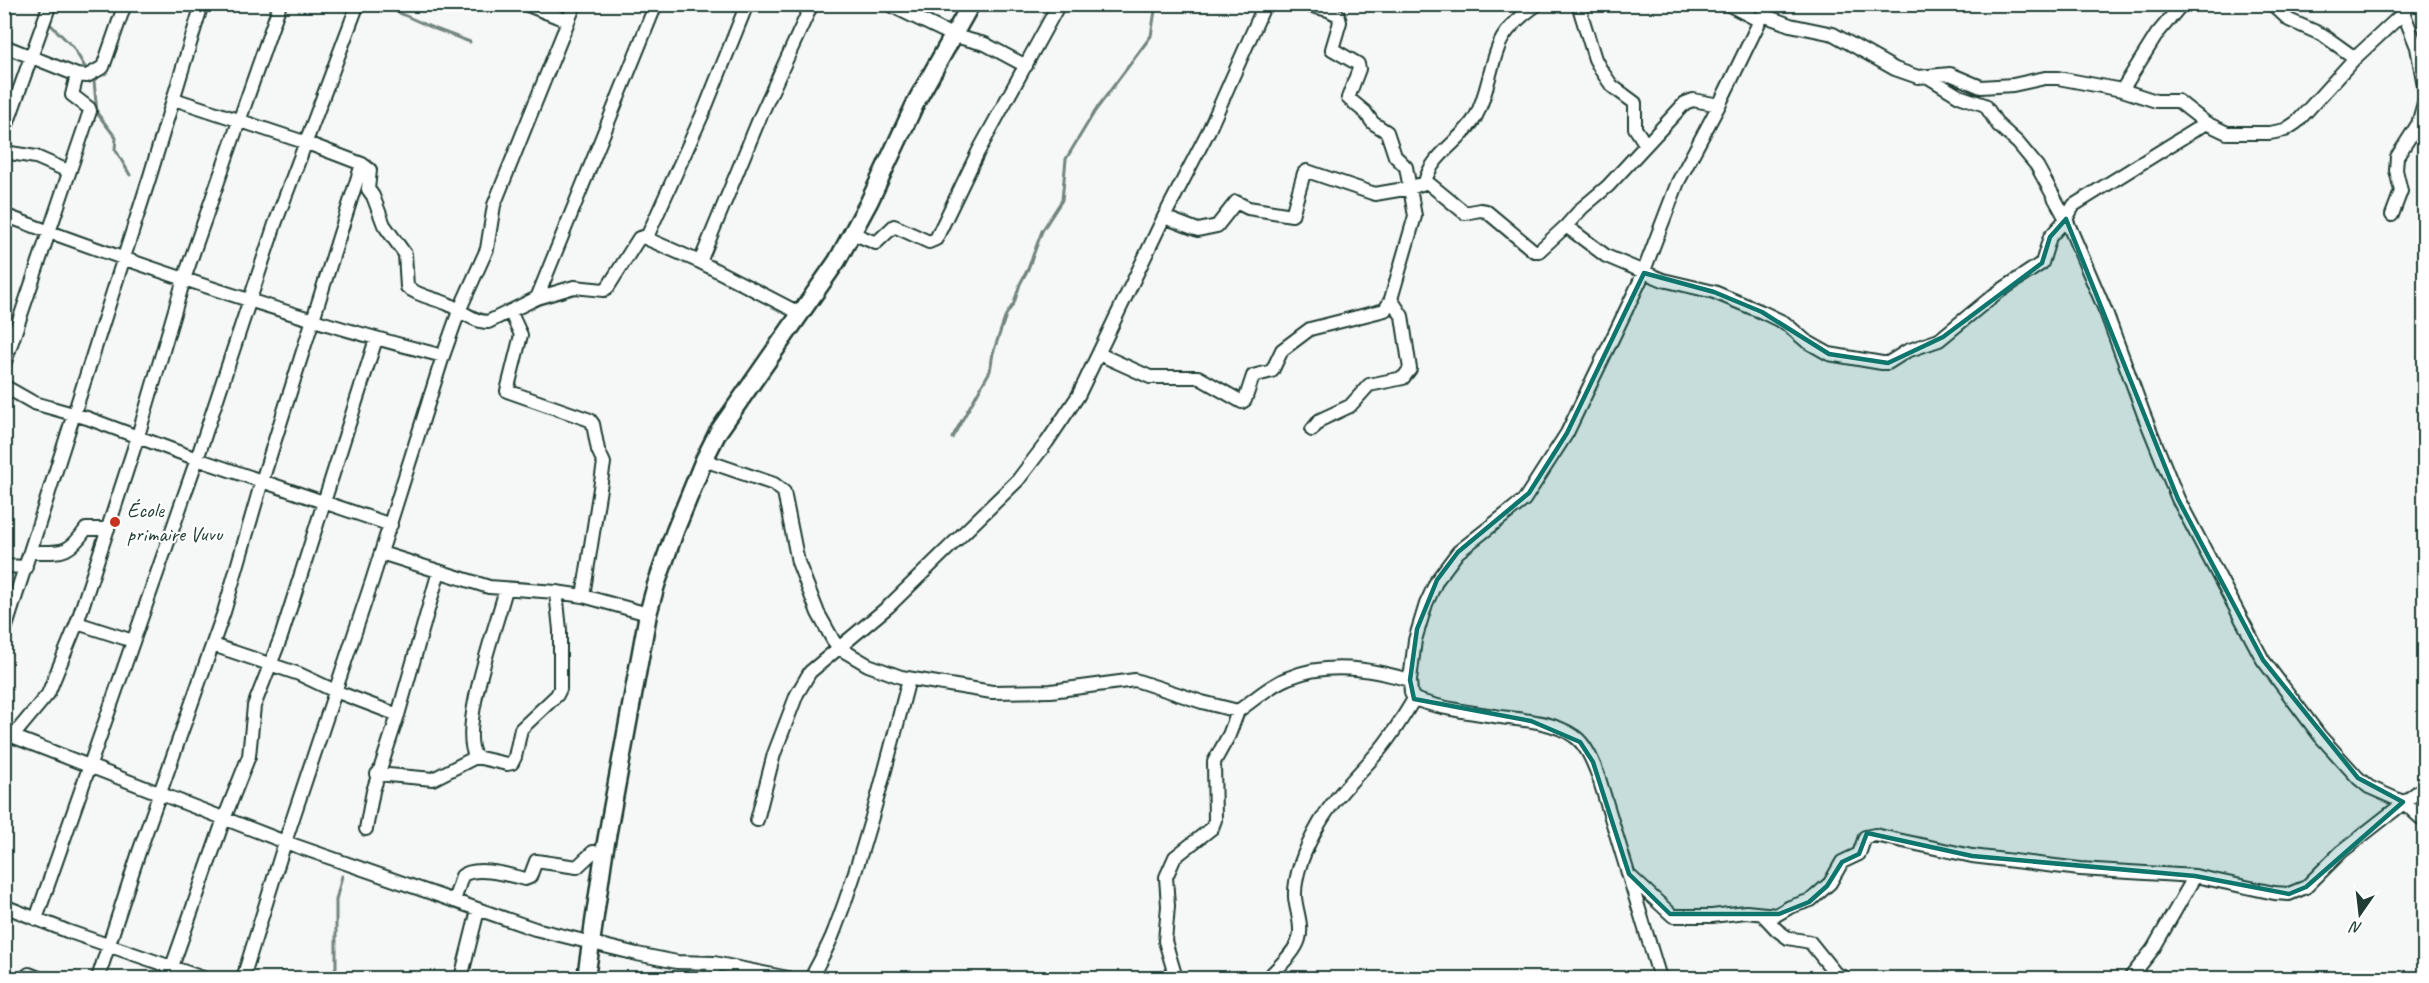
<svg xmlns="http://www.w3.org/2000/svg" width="2429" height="983" font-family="Caveat,sans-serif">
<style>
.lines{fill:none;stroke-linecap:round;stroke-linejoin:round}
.stream{stroke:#72857f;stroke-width:3}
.street-casing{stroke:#1f3d34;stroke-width:16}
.secondary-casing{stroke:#1f3d34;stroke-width:21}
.street{stroke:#fff;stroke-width:12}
.secondary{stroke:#fff;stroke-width:16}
.marked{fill:#0f766e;fill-opacity:0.2;stroke:#0f766e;stroke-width:4.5;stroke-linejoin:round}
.poi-dot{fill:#c8321e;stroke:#fff;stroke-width:2}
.labels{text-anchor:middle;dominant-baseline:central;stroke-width:4.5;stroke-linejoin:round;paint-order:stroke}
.poi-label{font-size:21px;fill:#1f3d34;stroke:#fff;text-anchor:start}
</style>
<rect width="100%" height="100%" fill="#f6f7f7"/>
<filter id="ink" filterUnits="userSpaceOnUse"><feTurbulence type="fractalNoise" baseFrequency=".0167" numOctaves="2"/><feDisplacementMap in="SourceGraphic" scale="12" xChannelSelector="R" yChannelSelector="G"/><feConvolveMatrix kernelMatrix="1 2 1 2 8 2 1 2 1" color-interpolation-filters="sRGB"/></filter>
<g filter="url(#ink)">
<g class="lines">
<path class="stream" d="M34,4L44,11
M379,4L433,28L470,42
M50,20V24L73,47L88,72
M92,77L94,81L97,113L116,138L115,149L130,175
M952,438L990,371L993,353L1006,315L1014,303L1020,284L1028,269L1042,231L1062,200L1066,159L1095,111L1151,36L1156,4
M329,978L336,967V900L342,876"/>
<defs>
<path id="street" d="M525,4L568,21
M888,4L954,36L985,44L1026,66
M1578,4L1595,59L1601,70L1612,86L1635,103V128L1646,145
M1727,4L1760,21
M2272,4L2289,20L2323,35L2355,58
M2403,12L2417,47L2424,86
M1763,15L1790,25L1833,34L1895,69L1918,77L1950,74L1981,87L2013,85L2045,78H2058L2122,90L2156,101H2178L2206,123L2227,133H2270L2285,130L2297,122L2355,58L2399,17L2409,4
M4,46L77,75L72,95L89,108L90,111L4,365
M77,75L87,76L103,67L125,4
M2122,90L2157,34L2182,4
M174,99L307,143L362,164L370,170L368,189L373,196L384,225L405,254L407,287C420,297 434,298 448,304C460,310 474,322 488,322L537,298L574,287L604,290L608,287L639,238L643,237L700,262L801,314
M2206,123L2074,205L2066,219L2106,312L2144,415L2178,499L2263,660L2320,736L2358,778L2369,787L2403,802L2424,821
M4,133L50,4
M4,152L36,157L68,171
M1425,182C1432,154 1461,141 1475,118C1487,96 1489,71 1498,48C1504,30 1522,15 1538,4
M4,215C148,269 294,318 443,356
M2392,215L2401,191L2396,170L2397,157L2418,124L2424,103
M1164,217L1198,230L1217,226L1236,202L1248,208L1292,215L1304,173L1307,171L1375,194L1410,188L1427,182L1465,213L1480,210L1486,211L1534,251H1539L1566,226L1606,256L1663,280L1714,292L1762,312L1785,323L1806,341L1829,354L1882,363H1888L1907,351L1939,340L1994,295L2042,263L2050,237L2066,219L2037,166L2018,143L1998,125L1985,105L1959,96L1928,77
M1566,226L1582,208L1608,186L1685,103L1693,100L1719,105
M852,233L876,243L894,226L929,242L936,239L978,152L1059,4
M647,237L704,111L747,4
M700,262L760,117L812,4
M537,298L656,4
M510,311L521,335L507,391L590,420L593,424L598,450L604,463L583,596
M1099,354L1150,377H1198L1242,402L1245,400L1253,376L1272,371L1282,350L1310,329L1385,310L1391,299L1415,216L1406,167L1395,156L1387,132L1373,123L1365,112L1348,98L1359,69L1358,64L1332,49L1340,22L1338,15L1328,10L1303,4
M4,386L34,403L87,418L197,459L391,525
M1312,430L1320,420L1350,406L1369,385L1403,378L1410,369L1402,316L1391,299
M704,460L774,484L784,492L798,562L818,613L833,640L839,648L868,665L901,677L992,692L1051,691L1135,680L1202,702L1238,711C1254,700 1270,685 1288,678C1328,661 1370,669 1410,680
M32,552C62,552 68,555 86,529H108
M381,553L489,587L556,592L583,596L648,614
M4,566L26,567
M506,589C498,621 457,731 476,757L507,764L512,763L515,757L521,729L557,695L560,689V630L556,592
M77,623L133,641
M4,633L150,176L202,4
M213,645L299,674L335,691L398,715L439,571
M4,733L285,842L372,581L443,356L459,311L487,249L494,205L575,4
M13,736L48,694L77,623L138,436L184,279L279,7
M377,774L433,779L476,757
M757,820L774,754L797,694L810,672L889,606L1018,480L1047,442L1078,396L1164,217L1209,130L1265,4
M366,829L373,791L398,715
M1631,877L1673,916H1712L1746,912L1776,915L1790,907L1811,900L1830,883L1842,862L1859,854L1865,837L1875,835L1972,856L2080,869L2195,876L2274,893L2289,894L2306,887L2341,852L2424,787
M454,901L462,876C476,865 509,875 525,879L530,877L536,861L577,867L593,852L604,853
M4,906L67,931L203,978
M1763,915L1777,930L1788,938L1810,942L1835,973L1845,978
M36,919L197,459L275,224L356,9
M24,978L29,974L39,978
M98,978L139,852L224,612L262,481L362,164
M168,978L224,819L249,756L254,706L281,637L376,339
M243,978L285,842L535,929L637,954L677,962L714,963L788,978
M461,978L478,910
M712,978L714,963
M811,978C819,962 829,946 835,929C866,848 887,763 909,679
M1176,978L1165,941L1168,906L1166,877L1175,857L1212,828L1215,820L1214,762L1229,735L1238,711
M1268,978C1278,967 1295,953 1299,939C1303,925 1296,911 1295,897C1294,873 1307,845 1319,824C1335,796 1357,776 1378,752C1392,736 1403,717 1414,699
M1660,978L1598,775C1593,762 1586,744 1574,736C1554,722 1525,720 1501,717C1473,713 1442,709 1414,699L1411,693L1410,680L1415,640L1426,604L1437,580L1458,552L1524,500L1567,433L1640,281L1678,182L1719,105L1768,4
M2130,978L2153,949L2195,876"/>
<path id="secondary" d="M586,978L604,853L648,614L656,585L675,531L704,460L718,432L837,261L869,202L917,100L971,4"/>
</defs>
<use href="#street" class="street-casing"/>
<use href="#secondary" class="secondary-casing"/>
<use href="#street" class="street"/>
<use href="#secondary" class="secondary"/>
</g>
</g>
<path class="marked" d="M2066,219L2178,499L2263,660L2358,778L2403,802L2306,887L2289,894L2195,876L1972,856L1867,833L1859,854L1842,862L1827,886L1809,902L1779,914H1670L1629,874L1593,762L1580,742L1531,721L1414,699L1410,680L1417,629L1437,580L1458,552L1529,493L1567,433L1644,273L1714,292L1762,312L1829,354L1888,363L1943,337L2042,263L2050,237Z"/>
<circle class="poi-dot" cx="115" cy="522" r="6"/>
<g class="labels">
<g class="poi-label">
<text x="127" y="510">École<tspan x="127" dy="24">primaire Vuvu</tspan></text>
</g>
</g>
<rect width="2429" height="983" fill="none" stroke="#fff" stroke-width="24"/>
<rect x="12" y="12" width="2405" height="959" fill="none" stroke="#1f3d34" stroke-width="2" filter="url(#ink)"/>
<g transform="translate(2360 914) rotate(194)" stroke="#ffffff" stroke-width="4.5" paint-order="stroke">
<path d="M0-4.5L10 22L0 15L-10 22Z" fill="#1f3d34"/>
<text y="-9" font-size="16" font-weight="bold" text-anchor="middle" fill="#1f3d34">N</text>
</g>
</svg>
